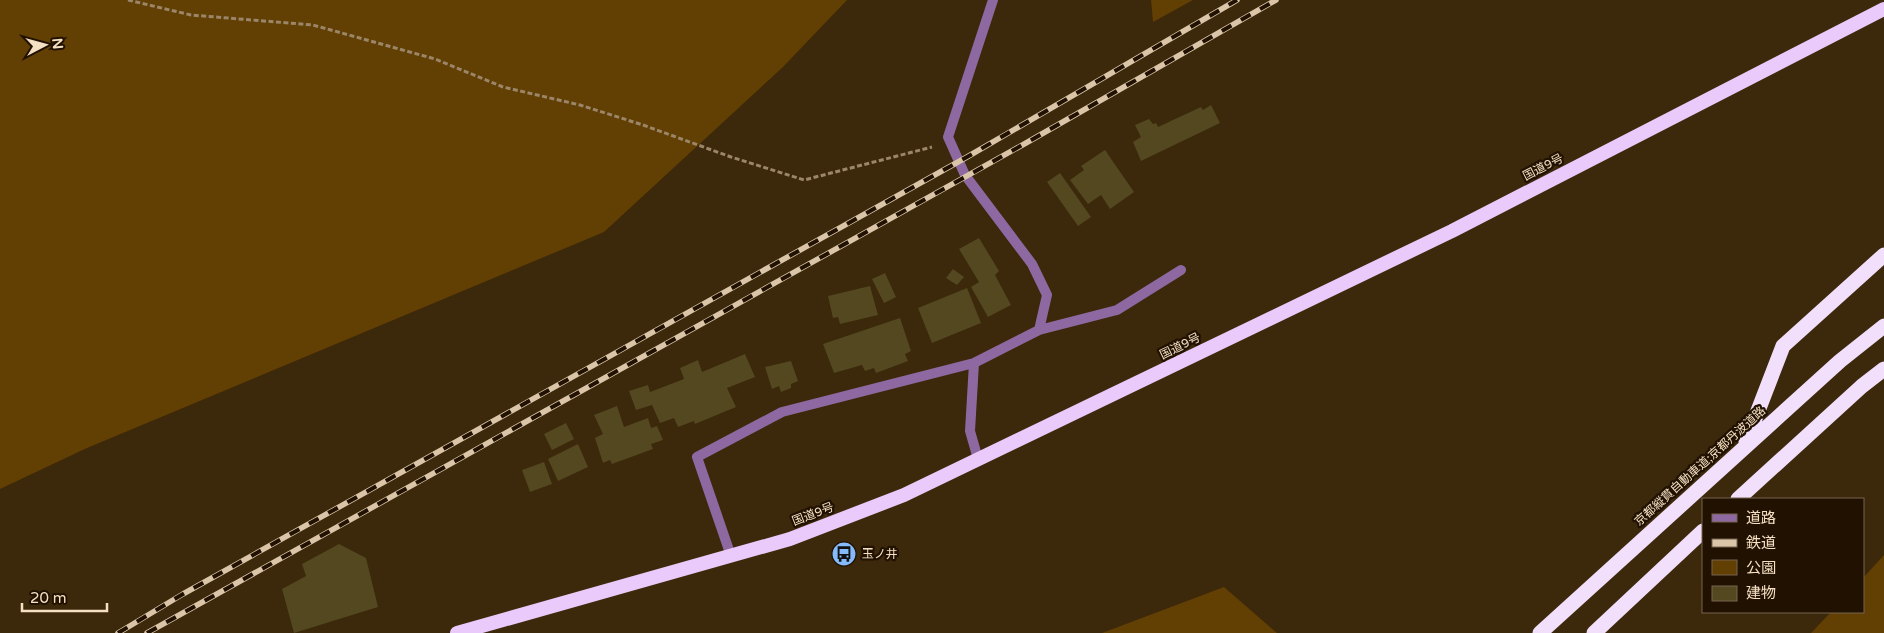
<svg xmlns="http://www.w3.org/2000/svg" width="1884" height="633" font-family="'Varela Round','Noto Sans JP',sans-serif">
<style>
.green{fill:#623f03}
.building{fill:#534820}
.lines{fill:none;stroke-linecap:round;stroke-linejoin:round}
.path{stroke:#9b8669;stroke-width:3;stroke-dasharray:5 2.5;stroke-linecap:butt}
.minor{stroke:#8e69a1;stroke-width:10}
.trunk{stroke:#e9cafa;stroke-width:14}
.motorway{stroke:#f1dffb;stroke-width:15}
.rail-casing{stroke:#dbc5a9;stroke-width:5.5}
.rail{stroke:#211100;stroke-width:4;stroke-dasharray:11;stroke-linecap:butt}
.labels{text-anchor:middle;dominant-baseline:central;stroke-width:4.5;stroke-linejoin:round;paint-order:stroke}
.street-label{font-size:12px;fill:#f6e0c4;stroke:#211100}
.poi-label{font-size:12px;fill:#f6e0c4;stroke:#211100;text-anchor:start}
</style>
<rect width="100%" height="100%" fill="#3c280a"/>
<path class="green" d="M0,0H847L783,67L604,232L87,448L0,489Z
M1151,0H1193L1153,22Z
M1884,555V633H1811L1831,612H1863V578Z
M1224,587L1277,633H1102Z"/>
<path class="building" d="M1211,105L1220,123L1141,161L1133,142L1141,137L1135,125L1149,119L1153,124L1156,123L1158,127L1201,107L1203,110Z
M1105,150L1134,192L1110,209L1101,195L1088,204L1070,180L1084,170L1081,166Z
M1060,173L1091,217L1078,226L1047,182Z
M979,238L999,271L995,275L1011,305L988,317L971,287L979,282L959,249Z
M953,269L964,277L957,285L946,278Z
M885,273L896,297L884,303L872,279Z
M870,286L878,315L840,324L838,317L833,318L828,296Z
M967,288L981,323L932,343L918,308Z
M900,318L911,351L905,354L908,361L876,373L874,368L865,371L862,365L834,373L823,344Z
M745,354L755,377L727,388L736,407L695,424L694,421L678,427L674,418L660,423L652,405L636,410L629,391L648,385L650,392L684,379L680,368L698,360L702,372Z
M791,361L798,381L791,384V388L781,392L779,386L772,389L765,367Z
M617,406L624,427L648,418L651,428L657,426L663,440L651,444L653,449L612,464L610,460L603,463L595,438L603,434L594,415Z
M566,423L574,439L552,450L544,434Z
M578,444L588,467L558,481L548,459Z
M544,462L552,484L530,492L522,470Z
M339,544L366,558L378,607L294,633L282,589L306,576L302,564Z"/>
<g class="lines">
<path class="path" d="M128,0L191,15L313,25L435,59L503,87L580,105L643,125L731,157L804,180L932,147"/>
<path class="minor" d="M1039,330L1117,310L1181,270
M974,363L970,431L978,459
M731,556L697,457L782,412L974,363L1039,330L1047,295L1032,264L965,175L948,137L993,0"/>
<path class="trunk" d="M457,633L790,539L904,495L1452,231L1884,9"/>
<path class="motorway" d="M1746,442L1783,346L1884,255
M1738,499L1862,386L1884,369
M1540,633L1840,361L1884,326
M1594,633L1703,531"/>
<defs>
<path id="rail" d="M118,633L183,594L967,157L1237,0
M147,633L1026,143L1276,0"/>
</defs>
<use href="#rail" class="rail-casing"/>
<use href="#rail" class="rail"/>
</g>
<defs>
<symbol id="bus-disc" viewBox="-11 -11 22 22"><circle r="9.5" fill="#86bbfb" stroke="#211100"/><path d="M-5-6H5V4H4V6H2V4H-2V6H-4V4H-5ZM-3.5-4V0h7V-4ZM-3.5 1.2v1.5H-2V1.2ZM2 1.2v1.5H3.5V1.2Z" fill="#111"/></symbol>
</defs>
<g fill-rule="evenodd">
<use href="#bus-disc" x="830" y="540" width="28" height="28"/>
</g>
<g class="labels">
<g class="street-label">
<text transform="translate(1543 167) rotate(-27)">国道9号</text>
<text transform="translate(1180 346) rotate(-26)">国道9号</text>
<text transform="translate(1700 466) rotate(-42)">京都縦貫自動車道;京都丹波道路</text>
<text transform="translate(813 514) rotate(-21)">国道9号</text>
</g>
<g class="poi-label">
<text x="862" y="554">玉ノ井</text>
</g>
</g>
<rect x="1702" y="498" width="162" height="115" fill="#211100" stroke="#76644e"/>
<rect x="1712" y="514" width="25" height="8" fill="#8e69a1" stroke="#76644e"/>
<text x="1746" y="523" font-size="15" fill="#f6e0c4">道路</text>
<rect x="1712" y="539" width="25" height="8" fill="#dbc5a9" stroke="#76644e"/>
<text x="1746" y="548" font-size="15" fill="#f6e0c4">鉄道</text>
<rect x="1712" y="560" width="25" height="15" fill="#623f03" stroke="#76644e"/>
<text x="1746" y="573" font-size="15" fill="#f6e0c4">公園</text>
<rect x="1712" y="586" width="25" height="15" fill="#534820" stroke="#76644e"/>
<text x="1746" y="598" font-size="15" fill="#f6e0c4">建物</text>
<g transform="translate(45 45) rotate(84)" stroke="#211100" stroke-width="4" paint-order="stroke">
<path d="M0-4L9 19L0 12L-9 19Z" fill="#f6e0c4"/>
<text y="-8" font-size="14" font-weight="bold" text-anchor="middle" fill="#f6e0c4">N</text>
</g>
<path d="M22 603v8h85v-8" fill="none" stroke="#f6e0c4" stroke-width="2.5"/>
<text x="30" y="603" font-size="15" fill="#f6e0c4" stroke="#211100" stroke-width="4" paint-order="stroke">20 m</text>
</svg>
